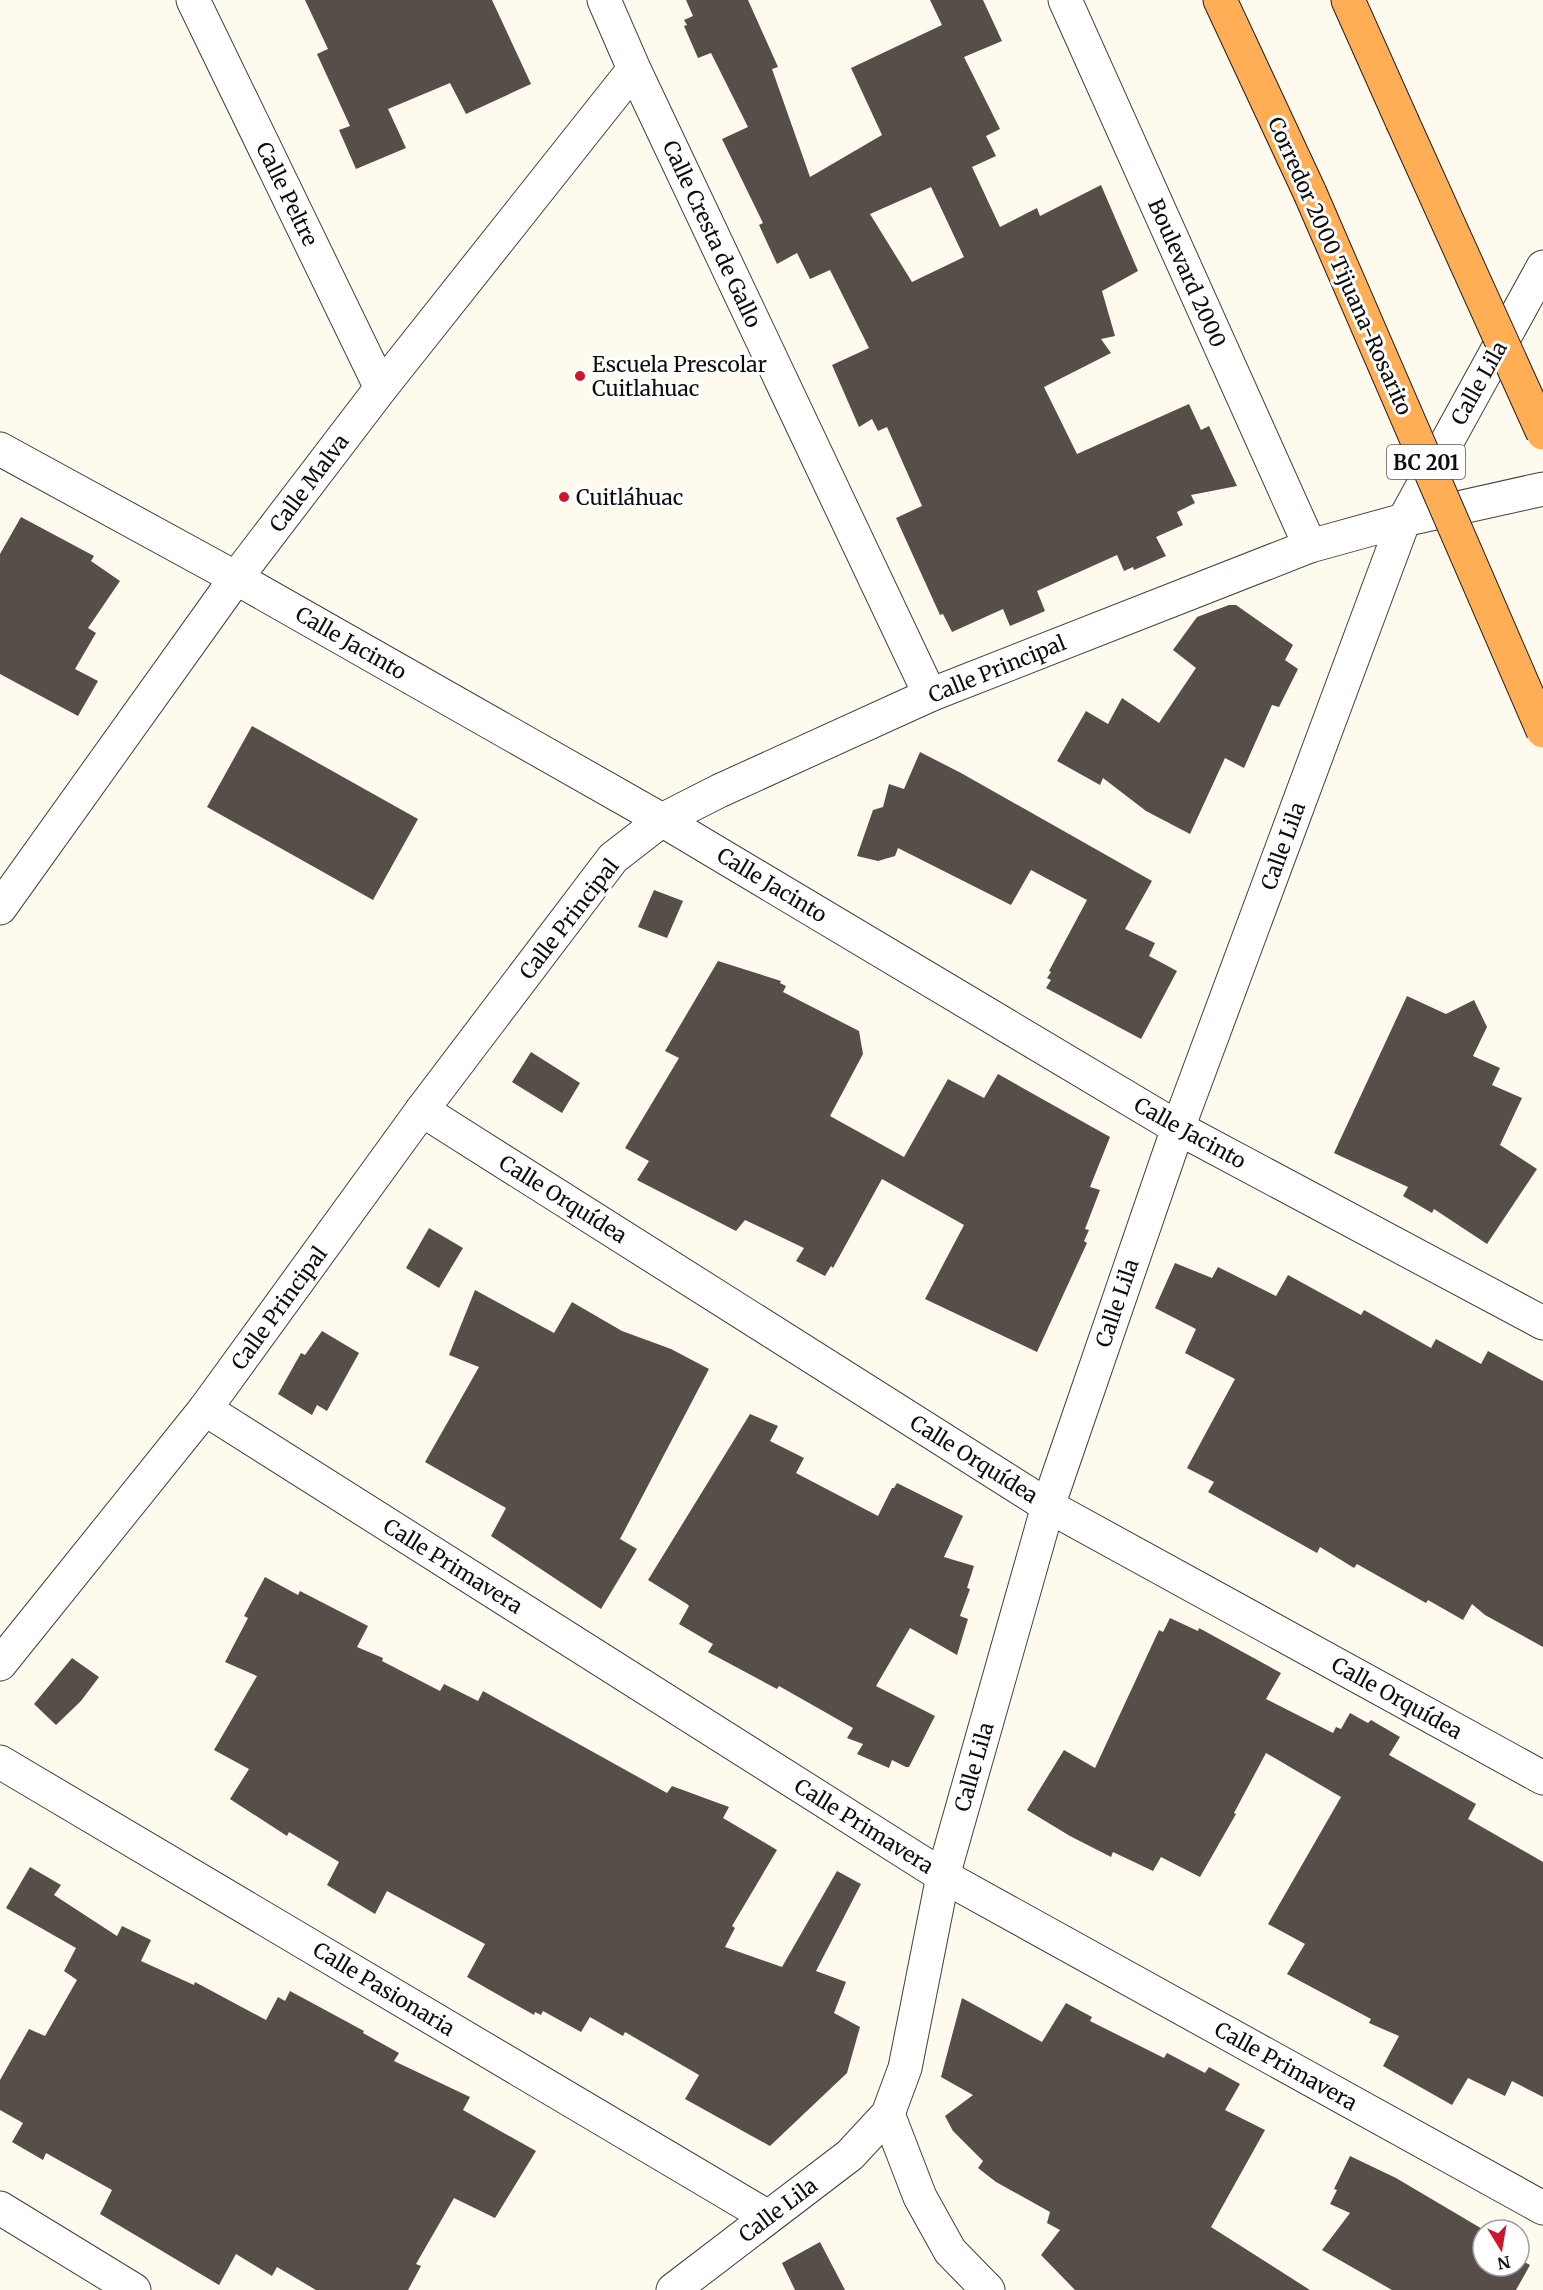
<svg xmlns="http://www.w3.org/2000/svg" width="1543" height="2290" font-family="Merriweather,serif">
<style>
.building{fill:#574d49;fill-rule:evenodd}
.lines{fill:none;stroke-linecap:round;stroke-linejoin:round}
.minor-casing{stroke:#404040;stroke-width:35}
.tertiary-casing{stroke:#404040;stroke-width:35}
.trunk-casing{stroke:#1e1e1e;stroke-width:35}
.minor{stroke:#fff;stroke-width:33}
.tertiary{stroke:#fff;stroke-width:33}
.trunk{stroke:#ffae55;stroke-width:33}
.trunk-bridge-casing{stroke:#1e1e1e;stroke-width:35;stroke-linecap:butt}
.trunk-bridge{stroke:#ffae55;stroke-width:33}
.poi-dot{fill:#cc172d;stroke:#fff;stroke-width:2}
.labels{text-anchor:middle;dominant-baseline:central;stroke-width:6;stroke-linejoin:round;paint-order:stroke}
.shield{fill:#fff;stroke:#565656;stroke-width:1.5}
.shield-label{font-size:20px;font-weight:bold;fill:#0d0d0d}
.street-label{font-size:21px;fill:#0d0d0d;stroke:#fff}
.poi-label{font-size:21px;fill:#0d0d0d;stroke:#fff;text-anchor:start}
</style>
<rect width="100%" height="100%" fill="#fffaee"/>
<path class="building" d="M305,0H492L531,84L466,114L450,83L388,109L406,148L356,169L339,130L350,126L317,54L328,49Z
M686,0H748L778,67L772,69L810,177L882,135L851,68L942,25L930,0H983L1002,41L964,57L1000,129L986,136L996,156L972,167L1000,227L1037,208L1040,216L1101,185L1138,271L1102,291L1115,336L1101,339L1111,353L1044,387L1077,454L1189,404L1201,430L1209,426L1237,486L1191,495L1195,503L1177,512L1183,525L1156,537L1166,556L1134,570L1133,567L1124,571L1117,555L1037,591L1045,611L1010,626L1003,609L952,632L943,614L940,615L896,518L922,506L887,427L878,431L872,419L859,427L832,365L869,348L830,270L810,279L797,253L777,264L759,225L763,223L722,139L748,127L711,53L698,58L684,26L687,25L684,20L693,16ZM931,187L964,257L912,282L870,214Z
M21,517L94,556L91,561L120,581L88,628L96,633L75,669L98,681L78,716L0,674V554Z
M1229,605H1236L1293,645L1285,660L1298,669L1279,707L1272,705L1244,768L1225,758L1190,834L1146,811L1103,778L1100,785L1057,761L1086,711L1108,724L1122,698L1159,723L1196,668L1173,650L1197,617Z
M252,726L418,819L373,900L207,807Z
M920,752L961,773L1152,881L1125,929L1155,943L1149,956L1177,971L1141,1039L1046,988L1051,980L1047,978L1051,972L1049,971L1087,900L1031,870L1011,905L898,848L895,856L878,861L857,856L873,810L883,807L889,784L904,789Z
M654,890L683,901L667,938L638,927Z
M718,961L781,981L780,983L786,986L783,992L859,1031L863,1054L830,1116L904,1157L948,1079L984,1098L998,1074L1110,1137L1090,1187L1100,1190L1085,1229L1089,1230L1084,1241L1087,1243L1037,1352L925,1299L964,1225L882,1179L833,1268L831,1266L825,1276L796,1261L804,1248L745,1220L736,1231L637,1180L649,1161L625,1148L679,1058L665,1051Z
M1407,996L1446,1014L1474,1000L1487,1027L1473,1056L1500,1068L1492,1085L1522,1098L1500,1145L1537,1169L1487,1244L1434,1209L1432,1213L1403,1196L1408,1187L1334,1153Z
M531,1052L580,1083L562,1113L512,1082Z
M429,1228L463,1248L439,1288L406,1268Z
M1175,1263L1212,1278L1218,1267L1276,1296L1288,1275L1361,1315L1364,1310L1431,1348L1436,1339L1481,1364L1488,1351L1543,1381V1647L1485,1615L1472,1604L1463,1620L1428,1600L1426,1603L1357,1564L1354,1568L1320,1547L1317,1553L1208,1492L1214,1482L1187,1468L1235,1379L1185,1353L1196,1329L1155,1308Z
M475,1290L554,1333L572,1302L622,1331L671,1349L709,1369L620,1539L637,1549L601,1609L491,1536L506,1508L425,1462L479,1367L449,1355Z
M322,1331L359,1353L327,1411L317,1405L312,1415L278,1394L301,1353L305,1355Z
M750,1414L778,1426L770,1441L804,1458L796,1473L878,1516L892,1488H894L897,1483L963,1516L944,1557L974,1566L967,1588L970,1589L960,1616L968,1619L957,1655L910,1628L876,1686L935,1716L909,1767H906L892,1760L889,1768L857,1754L863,1744L847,1738L853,1728L779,1686L777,1689L708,1652L713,1644L679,1624L689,1606L687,1604L648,1580Z
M265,1577L298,1595L300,1591L368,1626L357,1647L383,1658L382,1661L440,1691L444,1684L478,1701L483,1691L667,1793L672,1786L729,1807L723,1818L777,1850L732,1926L735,1928L725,1947L782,1967L837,1871L861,1884L816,1971L846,1982L834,2013L860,2027L847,2073L770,2146L685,2099L699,2075L625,2032L623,2036L590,2017L581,2032L543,2011L541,2015L535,2012L534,2015L467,1977L485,1944L387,1891L375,1914L327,1885L339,1862L289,1832L287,1836L230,1799L249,1769L214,1750L257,1676L225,1662L248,1618L244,1616Z
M1170,1618L1198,1631L1199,1628L1281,1673L1266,1699L1333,1733L1336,1727L1341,1729L1350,1713L1368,1723L1371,1720L1400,1737L1389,1755L1476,1804L1468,1819L1543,1862V2097L1512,2081L1505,2096L1468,2078L1452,2105L1383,2066L1399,2036L1369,2023L1371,2019L1287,1974L1305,1944L1268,1924L1341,1797L1266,1753L1234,1813L1236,1814L1200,1877L1161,1857L1153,1871L1113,1852L1111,1857L1070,1836L1027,1810L1064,1750L1095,1768L1159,1630L1163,1632Z
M72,1658L99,1677L81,1701L56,1725L34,1704Z
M30,1867L61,1885L54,1895L117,1936L122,1926L151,1940L141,1961L194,1985L195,1982L266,2020L278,1997L285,2001L290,1991L364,2031L363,2033L399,2053L394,2061L470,2097L463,2110L536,2151L495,2218L454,2198L416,2264L421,2266L408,2290H316L277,2267L272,2276L236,2254L219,2285L100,2214L112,2190L46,2153L43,2160L12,2142L23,2123L0,2110V2080L29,2029L45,2036L77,1980L64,1971L76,1948L6,1908Z
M962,1998L1042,2042L1066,2003L1092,2017L1090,2021L1164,2058L1167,2053L1205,2073L1209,2067L1240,2084L1225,2110L1265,2130L1211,2227L1310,2290H1075L1041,2255L1060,2230L1047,2223L1050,2212L996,2182L978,2168L983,2161L953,2131L945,2116L973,2095L941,2077Z
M1350,2156L1396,2178L1484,2230L1483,2266H1519V2259L1530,2265L1516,2290H1392L1322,2250L1350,2213L1330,2204L1337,2190L1334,2189Z
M820,2242L845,2290H795L782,2263Z"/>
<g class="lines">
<defs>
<path id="minor" d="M193,0L381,388
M604,0L634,69L930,695
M1065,0L1310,546
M0,449L236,578L662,820L1178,1128L1543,1323
M0,908L236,578L381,388L634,69
M422,1110L1048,1506L1543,1778
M205,1409L943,1876L1543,2208
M0,1762L768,2217
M888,2114L920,2197L950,2251L988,2290
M0,2208L134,2290"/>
<path id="tertiary" d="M0,1664L205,1409L422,1110L613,858L662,820L719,791L930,695L1310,546L1404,520L1543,489
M673,2290L850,2155L888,2114L905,2068L943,1876L1048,1506L1178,1128L1404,520L1543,267"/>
<path id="trunk" d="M1220,0L1310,193
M1348,0L1402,121"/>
</defs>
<use href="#minor" class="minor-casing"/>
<use href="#tertiary" class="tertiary-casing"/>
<use href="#trunk" class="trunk-casing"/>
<use href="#minor" class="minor"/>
<use href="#tertiary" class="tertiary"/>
<use href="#trunk" class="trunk"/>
<defs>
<path id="trunk-bridge" d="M1402,121L1543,433
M1310,193L1543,731"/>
</defs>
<use href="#trunk-bridge" class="trunk-bridge-casing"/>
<use href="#trunk-bridge" class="trunk-bridge"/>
</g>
<g class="poi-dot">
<circle cx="580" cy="376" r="6"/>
<circle cx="564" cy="497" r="6"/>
</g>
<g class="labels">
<rect class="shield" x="1387" y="445" width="78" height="34" rx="4.5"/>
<g class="shield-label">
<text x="1426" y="462">BC 201</text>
</g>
<g class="street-label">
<text transform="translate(287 194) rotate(64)">Calle Peltre</text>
<text transform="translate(712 234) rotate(65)">Calle Cresta de Gallo</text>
<text transform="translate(1340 266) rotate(66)">Corredor 2000 Tijuana-Rosarito</text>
<text transform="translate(1187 273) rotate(66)">Boulevard 2000</text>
<text transform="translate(1479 383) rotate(-61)">Calle Lila</text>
<text transform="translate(309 483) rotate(-53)">Calle Malva</text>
<text transform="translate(351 643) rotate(30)">Calle Jacinto</text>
<text transform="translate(997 669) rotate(-22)">Calle Principal</text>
<text transform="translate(1283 846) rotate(-70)">Calle Lila</text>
<text transform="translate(772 885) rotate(31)">Calle Jacinto</text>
<text transform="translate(569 919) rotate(-52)">Calle Principal</text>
<text transform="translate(1190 1133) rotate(29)">Calle Jacinto</text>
<text transform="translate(563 1199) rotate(32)">Calle Orquídea</text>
<text transform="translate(1117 1303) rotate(-71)">Calle Lila</text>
<text transform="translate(279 1308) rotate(-54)">Calle Principal</text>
<text transform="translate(974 1459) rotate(32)">Calle Orquídea</text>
<text transform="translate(453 1566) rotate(32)">Calle Primavera</text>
<text transform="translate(1397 1698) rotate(29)">Calle Orquídea</text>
<text transform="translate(974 1767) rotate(-74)">Calle Lila</text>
<text transform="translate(864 1826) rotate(32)">Calle Primavera</text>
<text transform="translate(384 1989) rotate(31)">Calle Pasionaria</text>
<text transform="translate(1286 2066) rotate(29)">Calle Primavera</text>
<text transform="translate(778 2210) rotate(-37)">Calle Lila</text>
</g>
<g class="poi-label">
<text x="592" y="364">Escuela Prescolar<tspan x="592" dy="24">Cuitlahuac</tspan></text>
<text x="576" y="497">Cuitláhuac</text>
</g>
</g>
<g transform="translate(1501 2248) rotate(169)"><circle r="28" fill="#ffffff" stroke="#9e9e9e" stroke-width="1.5"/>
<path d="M0-4.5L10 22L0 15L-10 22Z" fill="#cc172d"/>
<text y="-9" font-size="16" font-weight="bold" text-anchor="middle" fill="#0d0d0d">N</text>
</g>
</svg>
